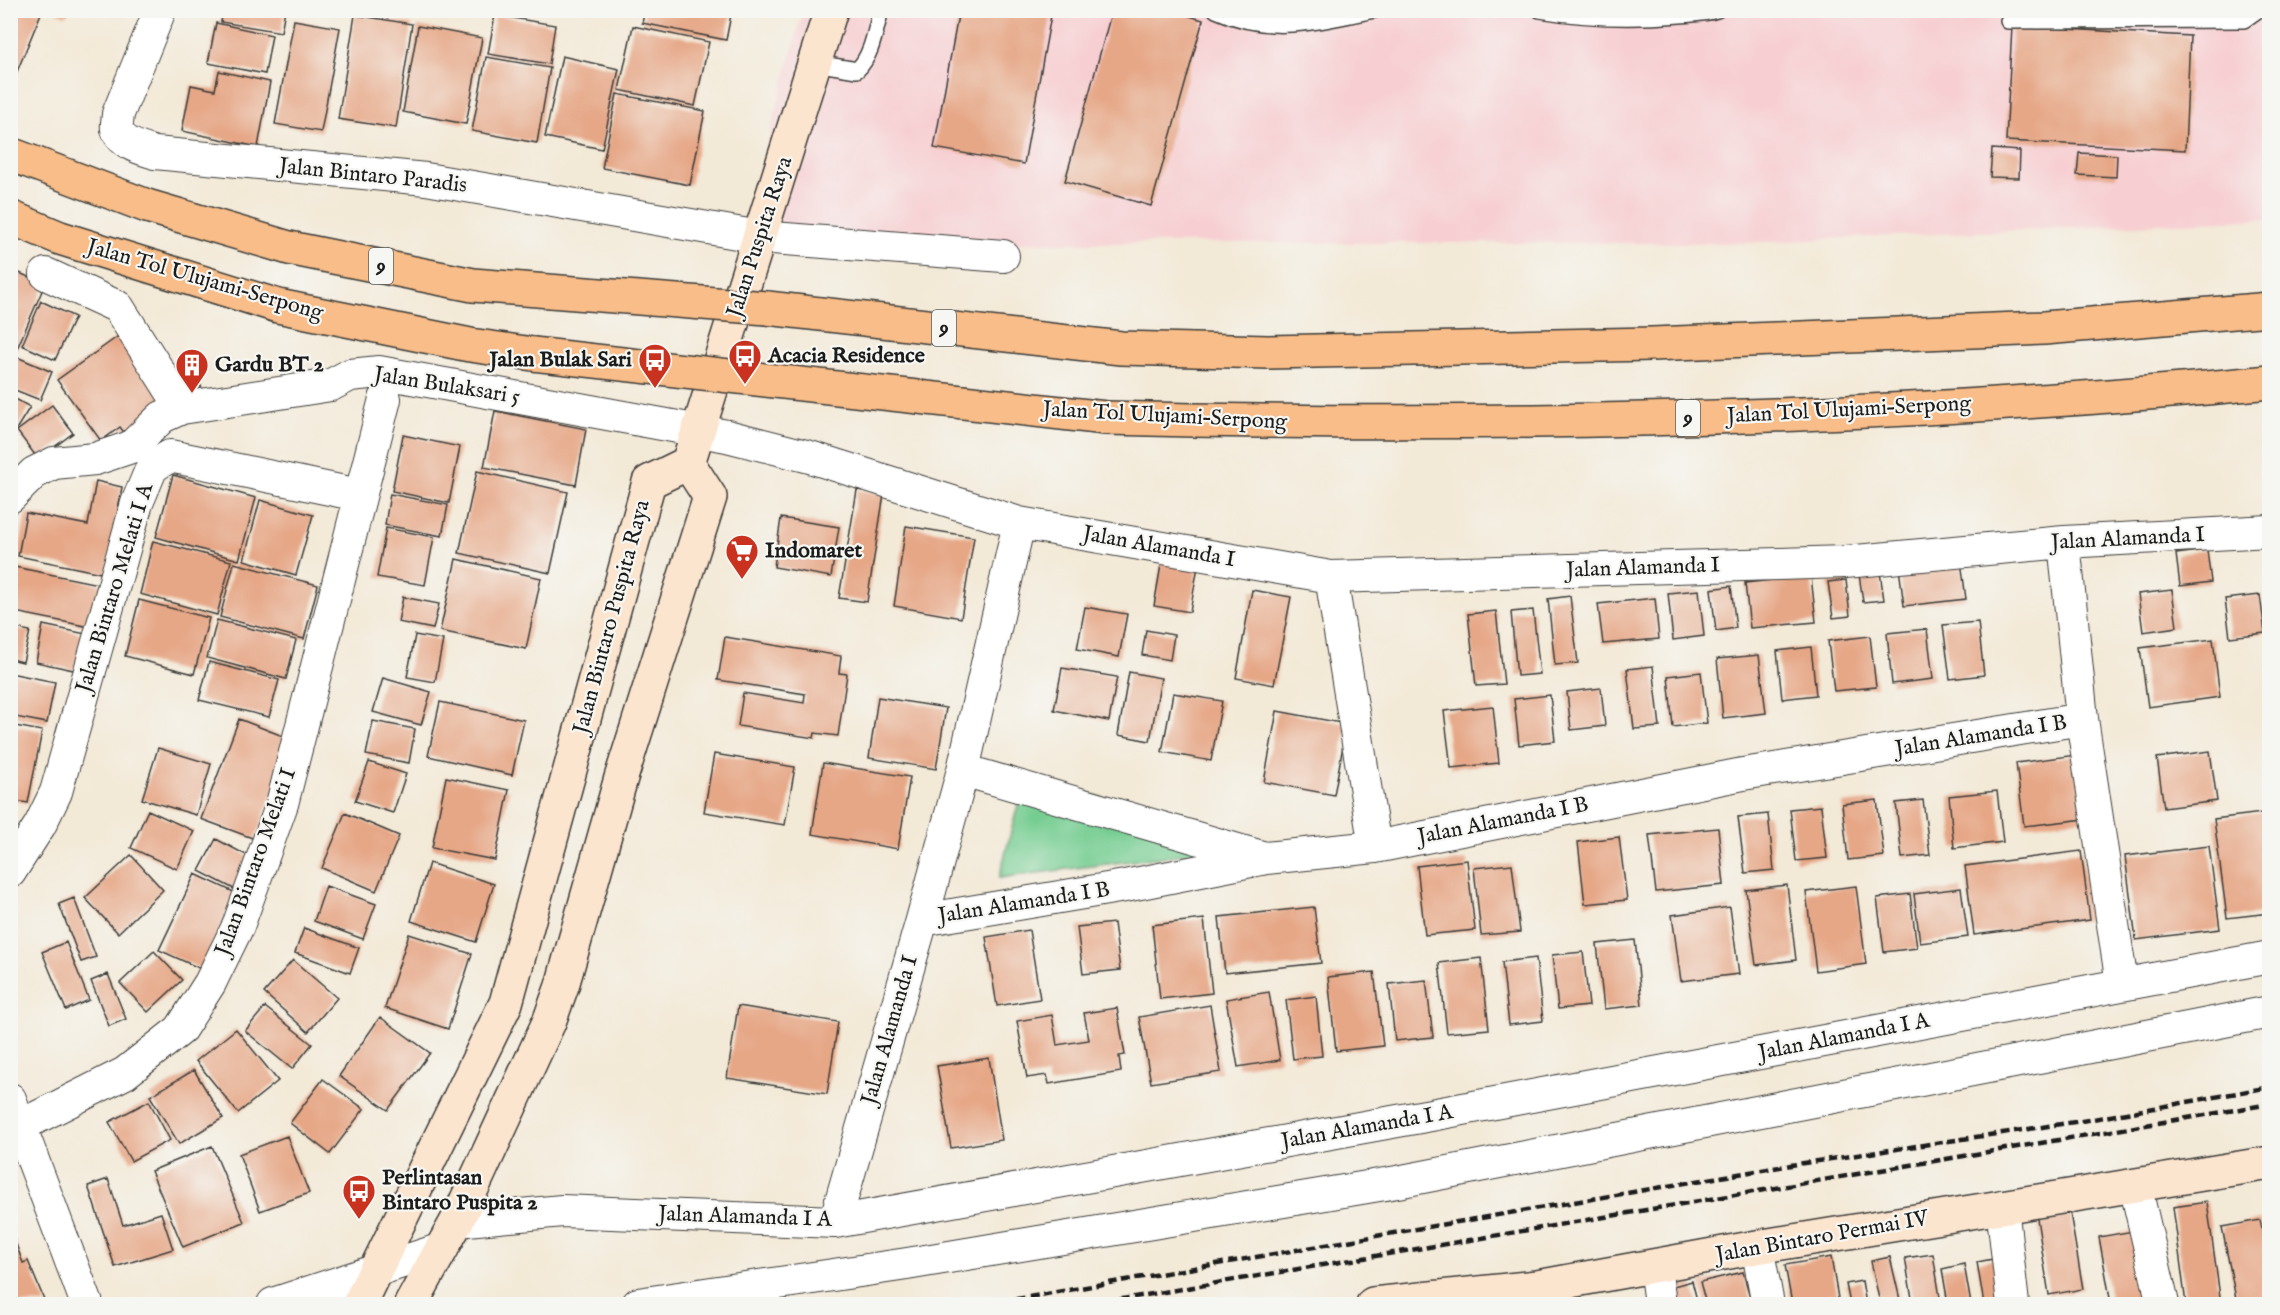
<svg xmlns="http://www.w3.org/2000/svg" width="2280" height="1315" font-family="'IM FELL English',serif">
<style>
.built{fill:#f7cfd2}
.green{fill:#76cd92;stroke:#497457;stroke-width:1.5}
.building{fill:#e6a787}
.lines{fill:none;stroke-linecap:round;stroke-linejoin:round}
.lane-casing{stroke:#3c3b38;stroke-width:18}
.street-casing{stroke:#3c3b38;stroke-width:34}
.secondary-casing{stroke:#3c3b38;stroke-width:36}
.highway-casing{stroke:#3c3b38;stroke-width:36}
.lane{stroke:#fff;stroke-width:15}
.street{stroke:#fff;stroke-width:32}
.secondary{stroke:#fce5cf;stroke-width:33}
.highway{stroke:#f8bd88;stroke-width:33}
.rail{stroke:#1c1c1c;stroke-width:4.5;stroke-dasharray:9 4.5;stroke-linecap:butt}
.highway-bridge-casing{stroke:#3c3b38;stroke-width:36;stroke-linecap:butt}
.highway-bridge{stroke:#f8bd88;stroke-width:33}
.labels{text-anchor:middle;dominant-baseline:central;stroke-width:4.5;stroke-linejoin:round;paint-order:stroke}
.shield{fill:#f6f6f2;stroke:#5d5d5c;stroke-width:1.5}
.shield-label{font-size:21px;font-weight:bold;fill:#1c1c1c}
.street-label{font-size:22px;fill:#1c1c1c;stroke:#f6f6f2}
.poi-label{font-size:22px;font-weight:bold;fill:#1c1c1c;stroke:#f6f6f2;text-anchor:start}
</style>
<rect width="100%" height="100%" fill="#f6f6f2"/>
<filter id="ink" filterUnits="userSpaceOnUse"><feTurbulence type="fractalNoise" baseFrequency=".0167" numOctaves="2"/><feDisplacementMap in="SourceGraphic" scale="12" xChannelSelector="R" yChannelSelector="G"/><feConvolveMatrix kernelMatrix="1 2 1 2 8 2 1 2 1" color-interpolation-filters="sRGB"/></filter>
<filter id="wash" filterUnits="userSpaceOnUse"><feTurbulence type="fractalNoise" baseFrequency=".008" numOctaves="4" result="noise"/><feDisplacementMap in="SourceGraphic" scale="24" xChannelSelector="R" yChannelSelector="G"/><feGaussianBlur stdDeviation="1.35" result="paint"/><feColorMatrix in="noise" values="0 0 0 0 0 0 0 0 0 0 0 0 0 0 0 0 0 1.4 0 .05"/><feComposite in="paint" operator="in"/></filter>
<g filter="url(#wash)">
<rect width="100%" height="100%" fill="#f3e9d7"/>
<path class="built" d="M803,11H2269V219L1740,243H740Z"/>
<path class="green" d="M1026,774L1254,845L999,878Z"/>
<g id="blocks">
<path class="building" d="M10,10L42,11L16,74L10,72Z
M52,10H69L66,16Z
M223,10H285L281,32L221,22Z
M645,10H732L726,40L642,23Z
M959,10H1052L1024,164L934,148Z
M1112,10H1169L1203,20L1151,206L1065,181Z
M355,15L412,24L396,128L338,119Z
M495,15L555,25L549,64L488,54Z
M294,20L340,28L321,132L275,124Z
M216,23L272,35L265,74L208,63Z
M418,26L482,38L466,124L403,112Z
M633,26L709,42L695,106L619,90Z
M2012,26L2190,36L2185,150L2006,141Z
M562,56L619,69L602,149L545,137Z
M486,57L550,68L537,143L472,131Z
M219,71L270,82L258,147L182,131L191,85L215,90Z
M617,94L705,111L690,185L602,168Z
M1992,149L2020,151L2019,178L1990,177Z
M2079,153L2117,155L2116,177L2077,175Z
M10,269L45,284L16,351L10,349Z
M41,301L75,317L55,360L22,345Z
M120,335L170,403L126,435L120,427L101,441L57,380Z
M10,354L52,372L40,400L10,388Z
M201,386L202,400L182,387Z
M10,396L30,407L12,436L10,435Z
M52,405L73,433L38,459L17,431Z
M495,411L586,429L576,485L484,467Z
M403,435L460,447L449,503L392,491Z
M477,471L568,492L550,573L459,553Z
M173,475L256,498L239,560L156,537Z
M96,481L122,487L106,574L18,556L26,513L88,525Z
M857,490L884,494L867,602L839,598Z
M390,494L448,505L442,536L385,525Z
M260,500L313,515L296,575L244,560Z
M781,518L839,527L831,577L774,567Z
M906,526L974,537L961,618L894,606Z
M386,528L434,537L425,585L377,577Z
M153,541L231,561L217,615L140,594Z
M2207,550L2211,582L2180,586L2176,554Z
M2270,551V573H2268L2265,552Z
M456,559L541,578L526,649L440,631Z
M1162,559L1198,566L1190,612L1154,606Z
M1961,561L1966,599L1904,606L1899,568Z
M234,563L318,585L304,639L220,617Z
M10,566L108,586L100,629L10,611Z
M1880,572L1884,600L1863,602L1859,574Z
M1811,576L1816,622L1750,628L1745,583Z
M1846,580L1850,616L1833,618L1828,582Z
M1731,586L1736,628L1716,631L1711,589Z
M1252,590L1291,597L1274,685L1236,678Z
M1699,590L1704,636L1673,640L1668,593Z
M2172,590L2177,627L2143,632L2138,594Z
M2260,595L2265,633L2230,637L2225,599Z
M1570,596L1578,663L1555,665L1548,599Z
M403,597L439,604L433,629L398,622Z
M1655,598L1659,639L1603,644L1598,604Z
M139,600L209,618L194,674L125,656Z
M1085,607L1127,614L1119,657L1077,649Z
M1533,610L1540,674L1517,676L1511,612Z
M1496,611L1504,684L1476,686L1468,614Z
M217,620L296,640L286,679L207,658Z
M1978,622L1984,675L1950,679L1943,625Z
M43,625L86,634L78,671L36,662Z
M10,627L30,631L23,662L10,659Z
M1927,629L1933,679L1892,684L1887,633Z
M1146,630L1174,635L1170,660L1142,655Z
M415,635L443,640L435,682L407,677Z
M1870,636L1876,687L1834,691L1828,641Z
M725,637L841,656L839,673L847,674L838,736L815,733L814,738L738,726L743,693L804,703L805,694L718,680Z
M2213,639L2220,697L2148,707L2140,648Z
M1811,647L1816,695L1782,699L1777,651Z
M1759,655L1766,713L1723,718L1717,659Z
M209,662L279,680L269,717L199,700Z
M1653,666L1660,727L1634,729L1627,669Z
M1062,668L1117,677L1109,721L1054,710Z
M1129,672L1161,678L1150,741L1118,735Z
M1701,672L1707,723L1673,727L1668,676Z
M10,673L55,682L47,723L10,716Z
M383,678L431,692L421,725L373,712Z
M1601,688L1605,726L1571,730L1567,692Z
M1173,693L1222,701L1211,761L1162,752Z
M1550,695L1555,741L1519,745L1514,699Z
M878,697L946,708L936,769L869,758Z
M440,702L524,720L512,775L428,756Z
M1493,706L1499,763L1451,768L1444,711Z
M1277,711L1347,724L1334,795L1264,782Z
M239,719L293,740L255,839L201,819Z
M373,721L415,729L409,763L366,755Z
M10,725L42,731L28,803L10,800Z
M158,748L211,764L196,815L142,799Z
M2210,751L2217,801L2164,808L2157,758Z
M714,754L795,767L785,825L704,812Z
M2076,755L2085,819L2024,826L2016,763Z
M369,762L406,774L393,813L355,801Z
M823,763L910,777L898,849L812,834Z
M446,777L509,790L495,860L432,848Z
M1997,791L2003,842L1954,848L1949,796Z
M1877,800L1884,856L1848,860L1842,804Z
M1923,800L1930,855L1902,858L1896,803Z
M1821,806L1827,858L1796,861L1790,809Z
M148,810L194,831L177,869L131,848Z
M2270,812V913L2227,918L2214,819Z
M345,813L399,836L376,891L322,868Z
M1768,814L1774,870L1745,873L1738,817Z
M1718,828L1724,885L1656,892L1649,835Z
M1619,837L1627,900L1585,904L1578,842Z
M216,839L250,857L234,889L199,871Z
M2209,846L2220,929L2136,940L2125,856Z
M2081,851L2090,920L1974,935L1965,866Z
M131,855L163,890L118,933L85,898Z
M1467,860L1475,930L1425,935L1417,866Z
M429,863L494,884L476,942L411,921Z
M1512,864L1520,932L1481,935L1474,868Z
M195,874L236,893L201,969L159,950Z
M1787,885L1796,960L1756,965L1746,890Z
M326,886L376,904L363,939L314,921Z
M1856,886L1866,964L1816,971L1806,892Z
M1961,888L1968,937L1920,943L1914,894Z
M1910,894L1917,948L1884,952L1877,898Z
M74,898L96,957L81,962L59,904Z
M1314,907L1321,963L1225,973L1219,917Z
M1730,907L1739,974L1681,981L1672,915Z
M1204,919L1212,993L1160,999L1152,925Z
M1114,923L1120,970L1083,974L1077,927Z
M304,928L359,948L350,973L295,953Z
M1029,930L1040,999L997,1006L986,937Z
M409,934L472,954L448,1029L385,1008Z
M1635,940L1642,1005L1604,1009L1597,944Z
M66,942L89,1000L66,1010L42,952Z
M154,951L182,980L148,1012L120,983Z
M1583,952L1589,1006L1558,1009L1552,955Z
M1481,958L1489,1029L1447,1033L1439,963Z
M1536,958L1543,1021L1509,1025L1502,962Z
M293,960L337,998L308,1032L264,993Z
M1374,972L1383,1046L1336,1051L1328,977Z
M108,974L126,1019L109,1026L91,981Z
M1426,980L1433,1037L1395,1041L1389,984Z
M1269,992L1280,1060L1238,1067L1226,999Z
M1316,996L1322,1056L1293,1059L1286,1000Z
M1210,1005L1221,1072L1151,1083L1139,1017Z
M738,1006L838,1022L827,1094L727,1078Z
M265,1007L312,1044L292,1069L245,1031Z
M1117,1008L1125,1055L1119,1056L1121,1072L1049,1084L1047,1075L1027,1078L1017,1021L1052,1015L1057,1045L1089,1040L1084,1013Z
M380,1017L430,1053L388,1110L339,1076Z
M236,1029L278,1081L238,1113L196,1061Z
M989,1058L1002,1140L951,1148L937,1066Z
M194,1070L223,1118L179,1144L150,1096Z
M323,1079L364,1109L330,1154L290,1123Z
M149,1101L170,1140L131,1161L109,1122Z
M287,1136L309,1193L260,1211L239,1154Z
M212,1146L244,1222L183,1247L151,1171Z
M108,1179L123,1225L161,1213L173,1249L115,1267L88,1186Z
M2207,1202L2221,1304H2186L2173,1207Z
M2069,1207L2083,1289L2049,1295L2036,1212Z
M2260,1220L2270,1267V1302L2237,1304L2222,1227Z
M11,1231L23,1263L28,1261L46,1304H10Z
M2133,1231L2146,1304H2111L2099,1237Z
M1933,1254L1941,1304H1913L1905,1258Z
M1831,1257L1839,1304H1792L1785,1265Z
M1890,1257L1901,1304H1880L1871,1261Z
M1993,1259L2001,1304H1984L1977,1262Z
M1964,1264L1971,1304H1948L1942,1269Z
M1743,1272L1752,1304H1706L1700,1282Z
M1692,1281L1698,1304H1674L1670,1287Z
M1862,1281L1866,1304H1850L1846,1284Z"/>
</g>
</g>
<g filter="url(#ink)">
<use href="#blocks" fill-opacity="0" stroke="#3c3b38" stroke-width="1.5"/>
<g class="lines">
<defs>
<path id="lane" d="M1216,10C1273,36 1317,21 1375,10
M1540,10C1586,18 1633,19 1680,15C1692,14 1705,14 1717,10
M2008,21L2244,20L2258,10
M815,63L857,70C872,56 875,31 881,10"/>
<path id="street" d="M160,10L118,114C118,118 116,125 117,129C121,144 143,149 155,153L426,179L760,237L1003,256
M46,274L118,307L182,408
M10,497L34,473L54,463L95,459L131,447L162,417L182,408L331,385L350,375L379,372L727,436L810,457L1019,523L1331,577L1845,562L2064,542L2270,531
M2064,542L2082,719L2122,984
M1331,577L1375,847
M963,770L1262,857
M10,872L40,825L56,792L137,503L152,467L170,456L359,495
M922,920L1125,886L1266,858L1375,847L1743,774L2082,719
M10,1099L87,1304
M20,1126L125,1073L180,1030L210,983L238,926L282,804L385,399
M2135,1185L2163,1304
M2002,1206L2013,1304
M457,1221L562,1211L835,1222L1431,1115L2270,957
M835,1222L922,920L963,770L1019,523
M1757,1247L1768,1304
M1655,1266L1660,1304
M273,1304L442,1249
M638,1304L907,1264L1397,1182L2270,1012"/>
<path id="secondary" d="M688,463L831,10
M359,1304L506,1003L649,482L688,463
M411,1304L457,1221L549,1022L562,986L621,778L710,497L688,463
M1373,1304L1537,1287L1757,1247L2270,1163"/>
<path id="highway" d="M10,217L60,238L278,306L470,345L533,354
M767,308L1121,348L1268,352L1652,344L2044,328L2270,309
M1106,418C1494,428 1883,420 2270,382"/>
</defs>
<use href="#lane" class="lane-casing"/>
<use href="#street" class="street-casing"/>
<use href="#secondary" class="secondary-casing"/>
<use href="#highway" class="highway-casing"/>
<use href="#lane" class="lane"/>
<use href="#street" class="street"/>
<use href="#secondary" class="secondary"/>
<use href="#highway" class="highway"/>
<path class="rail" d="M989,1304L1422,1228L1791,1165L2088,1120L2270,1087
M1093,1304L2270,1104"/>
<defs>
<path id="highway-bridge" d="M10,154L147,206L289,248L473,285L767,308
M533,354L1106,418"/>
</defs>
<use href="#highway-bridge" class="highway-bridge-casing"/>
<use href="#highway-bridge" class="highway-bridge"/>
</g>
</g>
<defs>
<symbol id="bus-pin" viewBox="-11 -11 22 30"><path d="M0 17L-7.5 6A9.5 9.5 0 1 1 7.5 6Z" fill="#c8321e" stroke="#f6f6f2"/><path d="M-5-6H5V4H4V6H2V4H-2V6H-4V4H-5ZM-3.5-4V0h7V-4ZM-3.5 1.2v1.5H-2V1.2ZM2 1.2v1.5H3.5V1.2Z" fill="#fff"/></symbol>
<symbol id="building-pin" viewBox="-11 -11 22 30"><path d="M0 17L-7.5 6A9.5 9.5 0 1 1 7.5 6Z" fill="#c8321e" stroke="#f6f6f2"/><path d="M-4-6H4V6H1V3H-1V6H-4ZM-2.5-4.3h1.7v1.8h-1.7ZM.8-4.3h1.7v1.8H.8ZM-2.5-1h1.7V.8h-1.7ZM.8-1h1.7V.8H.8Z" fill="#fff"/></symbol>
<symbol id="supermarket-pin" viewBox="-11 -11 22 30"><path d="M0 17L-7.5 6A9.5 9.5 0 1 1 7.5 6Z" fill="#c8321e" stroke="#f6f6f2"/><path d="M-6-5.5h2.5l.6 2H6L4.5 2H-2.5L-4.4-4H-6ZM-1.5 3.2a1.3 1.3 0 1 0 .1 0ZM3 3.2a1.3 1.3 0 1 0 .1 0Z" fill="#fff"/></symbol>
</defs>
<g fill-rule="evenodd">
<use href="#bus-pin" x="726" y="337" width="38" height="52"/>
<use href="#bus-pin" x="636" y="341" width="38" height="52"/>
<use href="#building-pin" x="173" y="346" width="38" height="52"/>
<use href="#supermarket-pin" x="723" y="532" width="38" height="52"/>
<use href="#bus-pin" x="340" y="1172" width="38" height="52"/>
</g>
<g class="labels">
<g class="shield">
<rect x="369" y="248" width="24" height="36" rx="4.5"/>
<rect x="932" y="310" width="24" height="36" rx="4.5"/>
<rect x="1676" y="400" width="24" height="36" rx="4.5"/>
</g>
<g class="shield-label">
<text x="381" y="266">9</text>
<text x="944" y="328">9</text>
<text x="1688" y="418">9</text>
</g>
<g class="street-label">
<text transform="translate(373 176) rotate(6)">Jalan Bintaro Paradis</text>
<text transform="translate(760 237) rotate(-72)">Jalan Puspita Raya</text>
<text transform="translate(205 280) rotate(16)">Jalan Tol Ulujami–Serpong</text>
<text transform="translate(447 386) rotate(9)">Jalan Bulaksari 5</text>
<text transform="translate(1849 410) rotate(-3)">Jalan Tol Ulujami–Serpong</text>
<text transform="translate(1165 416) rotate(3)">Jalan Tol Ulujami–Serpong</text>
<text transform="translate(2128 539) rotate(-3)">Jalan Alamanda I</text>
<text transform="translate(1159 547) rotate(10)">Jalan Alamanda I</text>
<text transform="translate(1643 568) rotate(-2)">Jalan Alamanda I</text>
<text transform="translate(115 588) rotate(-73)">Jalan Bintaro Melati I A</text>
<text transform="translate(612 617) rotate(-75)">Jalan Bintaro Puspita Raya</text>
<text transform="translate(1981 736) rotate(-9)">Jalan Alamanda I B</text>
<text transform="translate(1503 821) rotate(-11)">Jalan Alamanda I B</text>
<text transform="translate(256 862) rotate(-70)">Jalan Bintaro Melati I</text>
<text transform="translate(1024 903) rotate(-9)">Jalan Alamanda I B</text>
<text transform="translate(890 1030) rotate(-74)">Jalan Alamanda I</text>
<text transform="translate(1844 1037) rotate(-11)">Jalan Alamanda I A</text>
<text transform="translate(1367 1127) rotate(-10)">Jalan Alamanda I A</text>
<text transform="translate(745 1217) rotate(2)">Jalan Alamanda I A</text>
<text transform="translate(1822 1237) rotate(-10)">Jalan Bintaro Permai IV</text>
</g>
<g class="poi-label">
<text x="768" y="356">Acacia Residence</text>
<text x="632" y="360" text-anchor="end">Jalan Bulak Sari</text>
<text x="215" y="365">Gardu BT 2</text>
<text x="765" y="551">Indomaret</text>
<text x="382" y="1178">Perlintasan<tspan x="382" dy="25">Bintaro Puspita 2</tspan></text>
</g>
</g>
<rect width="2280" height="1315" fill="none" stroke="#f6f6f2" stroke-width="36"/>
</svg>
